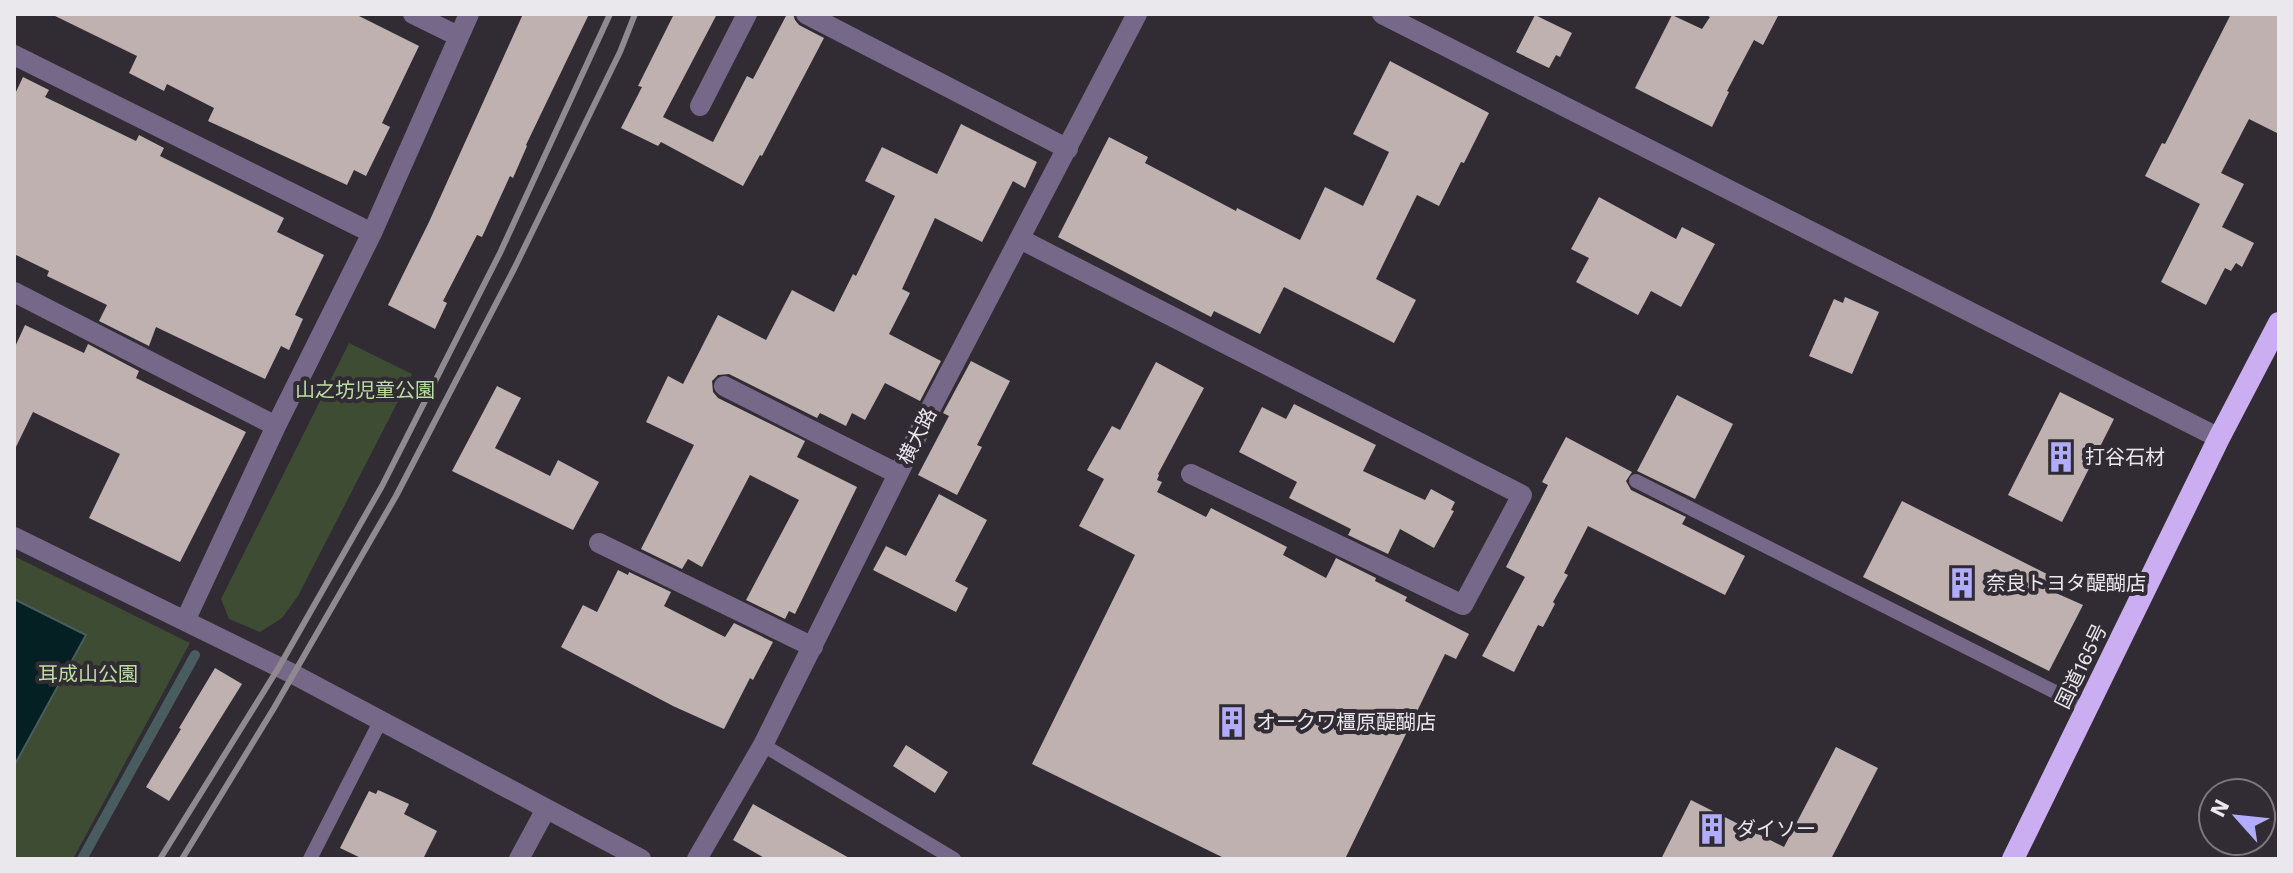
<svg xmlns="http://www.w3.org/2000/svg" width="2293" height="873" font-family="'Work Sans','Noto Sans JP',sans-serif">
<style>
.green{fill:#3d4c32}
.water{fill:#042022;stroke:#495c5f;stroke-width:2}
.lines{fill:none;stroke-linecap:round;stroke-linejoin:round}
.stream{stroke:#495c5f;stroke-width:10}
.building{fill:#bfb1b0}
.service{stroke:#766889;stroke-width:14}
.minor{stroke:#766889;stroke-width:20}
.trunk{stroke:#cbaef1;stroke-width:22}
.rail{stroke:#8e8a90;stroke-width:6}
.labels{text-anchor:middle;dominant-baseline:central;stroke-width:8;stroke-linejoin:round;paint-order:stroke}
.park-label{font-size:20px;fill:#bbdda2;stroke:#312c33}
.street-label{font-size:20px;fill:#ebe8ed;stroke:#312c33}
.poi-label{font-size:20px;fill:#ebe8ed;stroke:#312c33;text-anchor:start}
</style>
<rect width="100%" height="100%" fill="#312c33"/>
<path class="green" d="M349,343L412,374L298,596L282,618L260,632L229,619L221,599Z
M14,556L190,643L73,859H14Z"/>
<path class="water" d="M14,599L86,635L14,766Z"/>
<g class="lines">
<path class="stream" d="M82,859L195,655"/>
</g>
<path class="building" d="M51,14H355L419,46L382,123L390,127L366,176L354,170L347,185L208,121L214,108L167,84L164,91L129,73L137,56Z
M523,14H589L526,145L527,146L513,178L510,176L482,237L477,235L443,301L447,303L435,329L388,305L429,222Z
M674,14H717L663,117L713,142L747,76L753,79L787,14H793L795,20L799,25L824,38L762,156L760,155L743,186L661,142L658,146L621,128L642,87L638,86Z
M1705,14H1779L1763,45L1754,40L1727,91L1729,92L1712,127L1635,88L1672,15L1702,29L1710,17Z
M2231,14H2279V134L2249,119L2221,173L2244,184L2222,227L2254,243L2242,267L2236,263L2231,271L2225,268L2206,305L2161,282L2200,204L2145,176L2162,143L2165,144Z
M1535,15L1572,33L1560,57L1556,55L1549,68L1516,52Z
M1390,61L1489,113L1464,163L1461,162L1439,206L1417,195L1376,279L1416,300L1394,343L1284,287L1260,334L1214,311L1211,317L1058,237L1109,137L1148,157L1145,163L1236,211L1237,208L1300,240L1325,187L1363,206L1389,152L1353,134Z
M23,77L49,90L45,97L136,141L139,135L164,148L160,156L284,218L277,232L324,255L295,315L303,319L289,350L281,346L265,379L156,327L149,346L99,321L107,305L47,276L49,271L14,254V96Z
M961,124L1037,162L1025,188L1013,181L982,242L935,218L902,289L910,293L889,334L941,361L920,401L885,383L865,420L852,413L846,426L820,413L817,418L729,374L718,375L712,381L713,392L718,398L805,441L797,457L857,487L795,614L789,611L785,619L746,600L799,500L750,475L702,567L688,559L682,569L641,549L694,445L646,422L668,376L683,384L718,315L766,340L792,290L834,312L853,274L856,276L895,196L865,181L882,147L937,174Z
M1599,197L1676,239L1682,227L1715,244L1681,307L1651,291L1638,315L1576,282L1589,258L1571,249Z
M1845,297L1879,312L1852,374L1809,356L1834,299L1843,303Z
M25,325L84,353L88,344L139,371L136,378L246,432L180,562L89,518L120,454L33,412L14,451V349Z
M971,361L1010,381L977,445L982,447L957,495L918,475L949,416L943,413Z
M1156,362L1204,388L1158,474L1159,475L1157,480L1162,482L1157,492L1206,517L1211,508L1287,547L1283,555L1326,578L1336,558L1376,578L1375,581L1407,597L1405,601L1469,634L1456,659L1445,654L1345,859H1226L1032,764L1135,555L1079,526L1104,479L1087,470L1112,426L1120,430Z
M497,386L521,398L495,448L550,476L558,460L599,482L573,530L452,471Z
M2060,392L2114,419L2062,522L2008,495Z
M1677,395L1733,424L1695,499L1637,471Z
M1294,404L1376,445L1363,471L1425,500L1431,489L1455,502L1451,510L1454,511L1434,548L1400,529L1388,554L1348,535L1351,529L1289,498L1297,482L1239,452L1262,407L1286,419Z
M1566,437L1632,472L1626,481L1631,490L1686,517L1682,524L1745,556L1725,595L1588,526L1564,573L1568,575L1553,602L1555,604L1543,627L1538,625L1514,672L1482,656L1525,577L1506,567L1548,485L1542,482Z
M939,494L987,520L955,581L968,588L956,612L873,570L886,546L906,556Z
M1902,501L2053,577L2047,589L2083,605L2049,671L1863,577Z
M618,570L628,575L629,572L671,592L664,606L725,637L734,623L773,642L753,680L750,678L724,729L673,706L561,647L583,605L597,612Z
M215,668L242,684L169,801L146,787L181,729L179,728Z
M906,745L948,772L935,793L893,766Z
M1836,747L1878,768L1831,859H1661L1691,800L1784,847Z
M378,790L409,804L404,814L437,831L423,859H363L340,848L369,791L376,794Z
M753,804L851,859H766L733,840Z"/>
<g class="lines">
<path class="service" d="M1636,481L2087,708
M763,745L954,859
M310,859L381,720"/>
<path class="minor" d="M413,14L458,36
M806,14L1068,149
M1382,14L2219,438
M14,55L372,233
M700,106L747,14
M1020,239L1522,495L1463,605L1191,474
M14,292L276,426
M724,386L898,474
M14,537L293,674L641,859
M599,543L813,647
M185,621L276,426L372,233L469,14
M519,859L546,809
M697,859L763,745L933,404L1137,14"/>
<path class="trunk" d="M2013,859L2219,438L2279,323"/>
<path class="rail" d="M160,859L279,667L382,486L500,253L610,14
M182,859L274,708L396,496L514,269L620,52L635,14"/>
</g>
<defs>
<symbol id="building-bare" viewBox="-9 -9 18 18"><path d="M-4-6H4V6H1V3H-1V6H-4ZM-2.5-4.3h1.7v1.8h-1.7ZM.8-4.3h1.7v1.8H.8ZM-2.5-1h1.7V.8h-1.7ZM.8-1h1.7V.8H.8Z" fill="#b1adfa" stroke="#312c33" stroke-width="2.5" paint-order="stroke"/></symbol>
</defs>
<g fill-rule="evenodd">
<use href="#building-bare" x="2039" y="435" width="44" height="44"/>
<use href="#building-bare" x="1940" y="561" width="44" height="44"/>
<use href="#building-bare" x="1210" y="700" width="44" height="44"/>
<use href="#building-bare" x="1690" y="807" width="44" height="44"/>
</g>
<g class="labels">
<g class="park-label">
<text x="365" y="390">山之坊児童公園</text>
<text x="88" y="674">耳成山公園</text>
</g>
<g class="street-label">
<text transform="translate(917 436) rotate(-63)">横大路</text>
<text transform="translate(2081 666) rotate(-64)">国道165号</text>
</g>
<g class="poi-label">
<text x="2085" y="457">打谷石材</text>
<text x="1986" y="583">奈良トヨタ醍醐店</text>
<text x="1256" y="722">オークワ橿原醍醐店</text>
<text x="1736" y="829">ダイソー</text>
</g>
</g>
<rect width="2293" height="873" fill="none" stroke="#ebe8ed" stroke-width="32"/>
<g transform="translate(2237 817) rotate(297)"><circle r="38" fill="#312c33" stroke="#7b777d" stroke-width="2"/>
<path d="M0-6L14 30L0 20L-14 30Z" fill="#b1adfa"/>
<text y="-12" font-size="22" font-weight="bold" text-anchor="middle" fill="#ebe8ed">N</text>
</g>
</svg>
